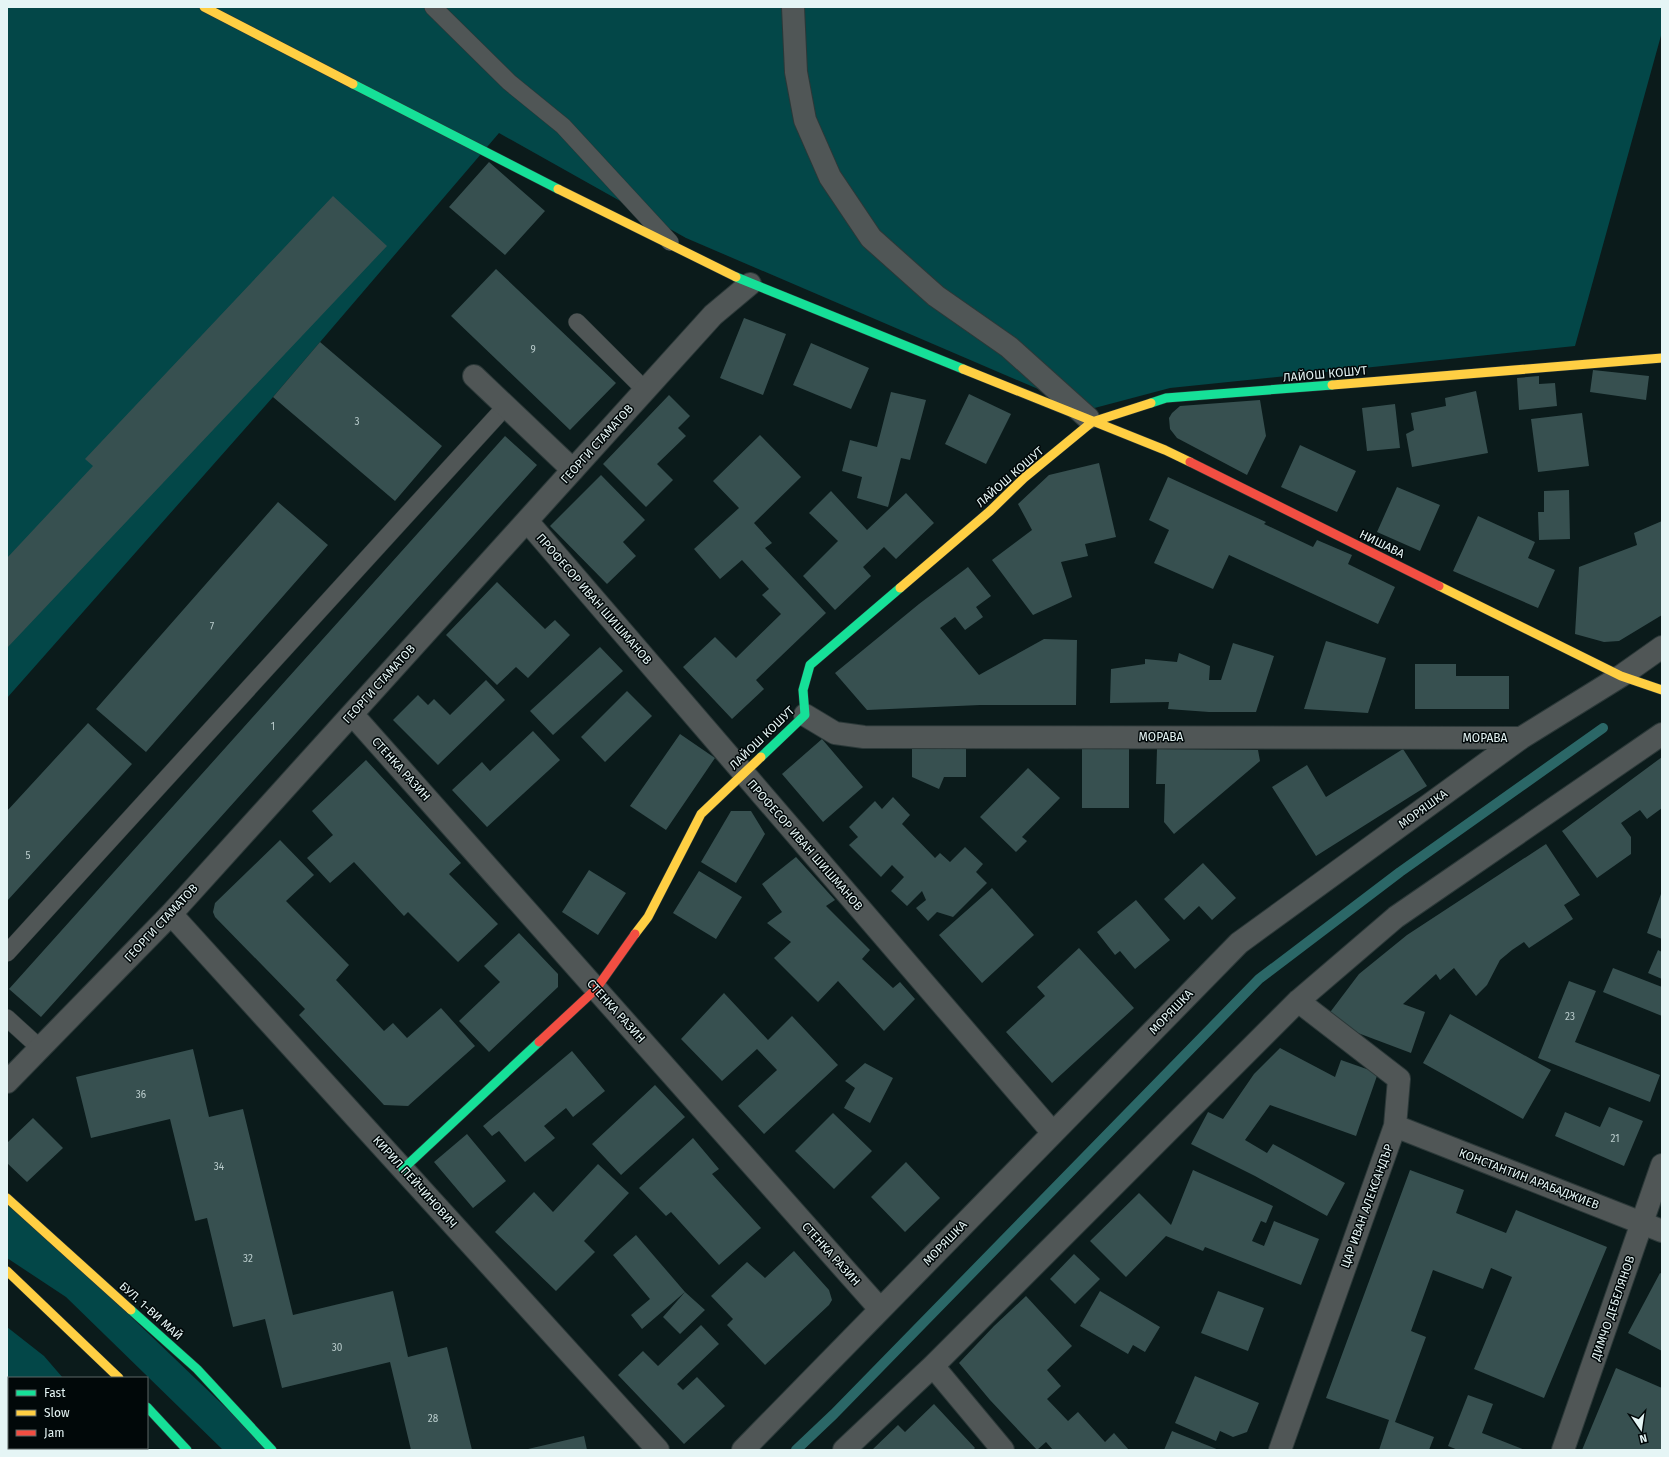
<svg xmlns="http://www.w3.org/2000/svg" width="1669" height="1457" font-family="'Fira Sans',sans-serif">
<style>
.green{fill:#034748}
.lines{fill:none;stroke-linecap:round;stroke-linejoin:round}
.stream{stroke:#2b6767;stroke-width:10}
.building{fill:#375050}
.lane-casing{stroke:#2b3838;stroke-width:18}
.street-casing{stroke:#2b3838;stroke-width:24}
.fast-casing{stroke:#2b3838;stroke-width:10}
.slow-casing{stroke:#2b3838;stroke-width:10}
.jam-casing{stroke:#2b3838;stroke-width:10}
.lane{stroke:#505656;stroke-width:17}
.street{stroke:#505656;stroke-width:22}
.fast{stroke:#16e098;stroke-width:9}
.slow{stroke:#ffcf43;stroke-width:9}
.jam{stroke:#f24e42;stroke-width:9}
.labels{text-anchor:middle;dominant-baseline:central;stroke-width:3;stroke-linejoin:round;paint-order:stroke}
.number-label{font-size:10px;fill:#bacccc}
.street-label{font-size:12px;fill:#e5f5f5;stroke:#010809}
</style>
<rect width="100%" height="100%" fill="#0b1b1b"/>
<path class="green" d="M7,7H1662V32L1575,346L1170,388L1087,410L686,238L499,133L273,397L7,698Z
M7,1198L270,1450H223L66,1297L7,1258Z
M7,1327L44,1356L63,1378H9V1448H124L126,1450H7Z"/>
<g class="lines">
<path class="stream" d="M796,1450L834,1414L1259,979L1400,872L1603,728"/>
</g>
<path class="building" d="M489,162L545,211L505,255L449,207Z
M333,196L387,246L7,648V558L93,466L85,459Z
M496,269L616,383L570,430L451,316Z
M744,318L786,334L763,395L720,378Z
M320,342L442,446L395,501L273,397Z
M811,343L869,368L851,409L793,385Z
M1593,370L1649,376L1646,400L1590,392Z
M1539,376V384L1555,383L1557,406L1519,410L1517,378Z
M1476,391L1488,453L1412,467L1406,434L1414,430L1411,413L1446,406L1445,398Z
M891,392L926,400L910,460L901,458L888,507L857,498L862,477L842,471L850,440L877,447Z
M969,394L1011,414L986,464L945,444Z
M669,395L690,416L678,428L686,436L657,464L673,480L646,507L603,464Z
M1260,400L1266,436L1247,475L1177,438L1170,429L1169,418L1172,413L1180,406Z
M1395,404L1400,448L1367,451L1362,408Z
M1582,413L1589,466L1538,472L1531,419Z
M760,435L801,477L754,523L772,543L765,548L826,613L756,680L764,689L732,719L683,667L715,637L736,658L781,614L762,595L769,589L742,560L720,579L694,549L739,508L713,481Z
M505,436L537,465L41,1017L9,989Z
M1300,445L1356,471L1337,512L1281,487Z
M1099,463L1116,537L1085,544L1088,556L1061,562L1072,597L1033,615L992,560L1032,530L1018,504L1049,475Z
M601,475L645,520L623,542L636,556L607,584L550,526Z
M1168,477L1266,522L1264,524L1313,547L1317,540L1352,555L1348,564L1395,587L1378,624L1229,555L1213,589L1154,563L1169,530L1149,520Z
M1397,487L1440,505L1420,551L1377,532Z
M1569,490L1570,539L1539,540L1538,512H1544V491Z
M831,491L867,530L906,493L934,523L896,559L884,547L863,567L871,576L835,610L803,576L838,541L809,513Z
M278,502L328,545L146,752L96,709Z
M1478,516L1535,542L1528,558L1555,570L1538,608L1453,571Z
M1662,521V615L1619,641L1604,642L1575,634L1579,567L1637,545L1634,533Z
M968,567L991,596L976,607L983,617L965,630L955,617L940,628L979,675L1044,639L1077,640L1076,705H980L867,710L835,673L919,604Z
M497,582L545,629L555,620L570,635L528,678L516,667L497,685L446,635Z
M1326,641L1386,658L1368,713L1304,709Z
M1233,643L1274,656L1256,712H1209L1168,709L1169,702L1110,703L1111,669L1145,664V659L1177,662L1179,653L1210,666L1209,680H1221Z
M600,647L623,671L553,735L530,711Z
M1415,664H1456V676H1509V709H1415Z
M486,680L505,700L438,765L393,720L418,695L428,705L434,699L450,715Z
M627,691L652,716L605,762L581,737Z
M88,723L132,764L7,901V811Z
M533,731L560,760L487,827L452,790L482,762L490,771Z
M680,734L715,758L666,830L630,806Z
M822,739L863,787L823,822L782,774Z
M912,746H966V777H944L939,789L912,777Z
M1082,748L1129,749V808H1082Z
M1157,749L1258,750L1260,761L1174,834L1164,822L1165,784H1156Z
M1403,749L1427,786L1316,856L1272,787L1307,765L1326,797Z
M1662,757V808L1647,819L1640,810L1621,823L1631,837V854L1597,878L1562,831Z
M366,760L461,863L449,874L498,924L458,962L408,912L404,916L354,862L330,883L307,858L333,835L312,811Z
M1028,768L1060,798L1022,837L1027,841L1016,852L980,817Z
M893,797L910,815L902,824L935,858L940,853L950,862L965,847L983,864L976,872L987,883L953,917L937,912L928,921L916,908L926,900L922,891L907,906L891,891L904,877L892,865L881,877L849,845L858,837L849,827L875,801L882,809Z
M731,811H751L765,834L736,883L701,862Z
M280,840L314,875L286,901L349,965L336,980L384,1031L393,1023L407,1038L441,1008L475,1046L408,1106L384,1105L299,1015L305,1009L215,917L213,912L215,903Z
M1546,844L1580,895L1564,905L1573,919L1529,948L1524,942L1512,950L1500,960L1487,985L1476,996L1454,968L1440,980L1436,974L1403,1004L1425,1012L1411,1053L1342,1027L1328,1015L1359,974L1407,935Z
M796,857L835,900L826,906L870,950L862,959L893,988L900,982L915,999L884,1031L838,981L818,1002L774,958L791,942L767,923L782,912L762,884Z
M1203,863L1236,898L1212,920L1199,906L1184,920L1164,899Z
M589,870L626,893L598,935L562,912Z
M699,871L742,897L716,939L673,913Z
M992,888L1034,935L982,983L939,935Z
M1662,891V939L1647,933Z
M1136,900L1170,940L1135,969L1120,951L1115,955L1097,932Z
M519,933L558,974V987L489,1052L459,1021L500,982L484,966Z
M1079,948L1134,1008L1052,1083L1006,1032L1045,996L1037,987Z
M1658,950L1662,952V979L1648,973Z
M1613,968L1662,987V1016L1603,992Z
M1569,981L1596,991L1575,1042L1660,1075L1650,1102L1538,1058Z
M724,993L768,1040L792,1016L838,1065L764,1134L738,1106L777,1070L757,1049L722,1081L681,1039Z
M1450,1014L1551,1070L1523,1119L1423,1063Z
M1280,1048L1335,1077L1341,1060L1378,1073L1356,1136L1270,1105L1245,1140L1267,1153L1273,1144L1345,1183L1327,1216L1255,1176L1191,1144L1208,1112L1223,1119L1254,1074Z
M193,1049L209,1117L243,1109L293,1315L393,1291L408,1357L447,1347L472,1450H411L390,1362L282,1388L265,1319L233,1327L207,1218L195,1221L170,1119L91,1138L76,1077Z
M572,1051L605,1091L573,1117L566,1108L544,1126L555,1138L525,1162L499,1131L492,1136L483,1126Z
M865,1063L893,1078L870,1123L844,1108L855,1088L845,1081Z
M655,1085L685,1117L621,1175L592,1144Z
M1609,1107L1643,1121L1624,1166L1555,1136L1565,1112L1600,1127Z
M833,1113L872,1151L834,1189L795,1151Z
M33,1118L63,1148L27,1182L7,1163V1143Z
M467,1134L506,1181L473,1208L434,1162Z
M693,1138L719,1169L712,1174L761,1228L719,1265L671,1212L666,1216L639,1188Z
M906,1162L940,1198L905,1232L871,1197Z
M598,1164L629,1193L584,1241L595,1252L556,1291L495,1232L534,1192L553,1212Z
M1193,1170L1273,1206L1266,1223L1261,1221L1252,1241L1264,1246L1274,1221L1319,1239L1301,1285L1205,1247L1203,1251L1166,1236L1126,1277L1090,1241L1139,1193L1171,1225Z
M1410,1170L1464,1190L1456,1213L1506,1233L1516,1210L1607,1247L1544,1398L1474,1369L1512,1277L1491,1268L1483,1289L1433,1270L1411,1331L1426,1337L1395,1422L1434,1437L1429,1450H1379L1389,1420L1326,1398Z
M636,1235L685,1292L705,1310L680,1334L663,1317L685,1292L642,1329L631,1315L650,1299L613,1255Z
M794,1251L829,1290L832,1300L829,1305L765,1365L727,1325L733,1319L711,1296L747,1262L765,1278Z
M1074,1254L1100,1279L1075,1304L1050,1279Z
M1660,1273L1662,1274V1351L1628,1333Z
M1100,1291L1160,1327L1145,1352L1133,1345L1128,1354L1080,1326Z
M1218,1291L1264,1308L1248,1351L1201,1333Z
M1026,1296L1072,1346L1047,1370L1061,1386L1047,1399L1068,1421L1078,1412L1105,1442L1114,1433L1129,1450H1053L1046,1442L1037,1450L990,1400L959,1363L994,1326Z
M701,1325L719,1344L677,1384L683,1390L697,1377L725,1406L684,1444L618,1375L643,1351L658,1366Z
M1616,1368L1662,1388V1450H1582Z
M1195,1376L1259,1403L1247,1432L1233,1437L1220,1431L1216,1441L1175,1423Z
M1468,1395L1493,1404L1482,1433L1525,1450H1458L1448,1446Z
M934,1404L975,1448L973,1450L873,1449L898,1425L905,1432Z
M1172,1431L1219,1450H1164Z
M584,1436L587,1450H528V1449Z"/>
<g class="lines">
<defs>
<path id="lane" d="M433,7L509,82L563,126L670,242
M577,322L645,390
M7,953L506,406
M7,1018L41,1049"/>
<path id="street" d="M793,7L796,72L805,120L830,177L871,238L936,296L1009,347L1088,418
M474,376L573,470
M527,521L1053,1133
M352,714L880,1309
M805,715L835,733L864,737L1521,738
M171,914L658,1450
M7,1082L171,914L713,315L750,284
M1395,1126L1662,1231
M933,1366L1003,1450
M743,1450L1239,943L1521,738L1621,676L1662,647
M844,1450L933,1366L1298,1001L1396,917L1662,734
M1280,1450L1395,1126L1399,1079L1298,1001
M1563,1450L1662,1165"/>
<path id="fast" d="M353,84L558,189
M736,277L963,369
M1151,403L1166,398L1332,385
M761,757L805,715L803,690L810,665L900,588
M403,1169L539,1042
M131,1310L197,1369L272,1450
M147,1407L187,1450"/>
<path id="slow" d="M204,7L353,84
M558,189L736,277
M963,369L1165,450L1190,462
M1332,385L1662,358
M1439,586L1621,676L1662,690
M900,588L990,511L1024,478L1092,422L1151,403
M635,934L648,917L701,814L761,757
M7,1198L131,1310
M7,1271L119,1378"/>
<path id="jam" d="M1190,462L1439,586
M539,1042L596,989L635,934"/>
</defs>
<use href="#lane" class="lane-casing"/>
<use href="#street" class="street-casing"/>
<use href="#fast" class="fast-casing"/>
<use href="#slow" class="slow-casing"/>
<use href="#jam" class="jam-casing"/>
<use href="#lane" class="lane"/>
<use href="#street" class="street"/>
<use href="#fast" class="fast"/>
<use href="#slow" class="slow"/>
<use href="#jam" class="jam"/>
</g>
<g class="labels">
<g class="number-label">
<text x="533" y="350">9</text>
<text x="357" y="422">3</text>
<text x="212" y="627">7</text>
<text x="273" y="727">1</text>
<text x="28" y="856">5</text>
<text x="1570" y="1017">23</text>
<text x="141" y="1095">36</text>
<text x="1615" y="1139">21</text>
<text x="219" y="1167">34</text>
<text x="248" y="1259">32</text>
<text x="337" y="1348">30</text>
<text x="433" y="1419">28</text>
</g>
<g class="street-label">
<text transform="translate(1325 374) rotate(-5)">ЛАЙОШ КОШУТ</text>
<text transform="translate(597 444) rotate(-48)">ГЕОРГИ СТАМАТОВ</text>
<text transform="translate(1010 477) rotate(-41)">ЛАЙОШ КОШУТ</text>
<text transform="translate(1382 544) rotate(26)">НИШАВА</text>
<text transform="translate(594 599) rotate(49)">ПРОФЕСОР ИВАН ШИШМАНОВ</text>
<text transform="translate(379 684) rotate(-48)">ГЕОРГИ СТАМАТОВ</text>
<text x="1161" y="737">МОРАВА</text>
<text transform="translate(762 738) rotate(-44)">ЛАЙОШ КОШУТ</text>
<text x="1485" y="738">МОРАВА</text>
<text transform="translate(401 769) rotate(48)">СТЕНКА РАЗИН</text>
<text transform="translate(1423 809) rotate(-36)">МОРЯШКА</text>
<text transform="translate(805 845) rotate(49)">ПРОФЕСОР ИВАН ШИШМАНОВ</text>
<text transform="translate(161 923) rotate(-47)">ГЕОРГИ СТАМАТОВ</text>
<text transform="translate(616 1011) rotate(48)">СТЕНКА РАЗИН</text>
<text transform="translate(1171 1012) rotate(-46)">МОРЯШКА</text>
<text transform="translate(1529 1179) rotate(21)">КОНСТАНТИН АРАБАДЖИЕВ</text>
<text transform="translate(415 1182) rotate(48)">КИРИЛ ПЕЙЧИНОВИЧ</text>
<text transform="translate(1367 1206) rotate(-70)">ЦАР ИВАН АЛЕКСАНДЪР</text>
<text transform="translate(945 1243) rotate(-46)">МОРЯШКА</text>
<text transform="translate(831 1254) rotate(48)">СТЕНКА РАЗИН</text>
<text transform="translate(1613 1308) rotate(-71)">ДИМЧО ДЕБЕЛЯНОВ</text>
<text transform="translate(151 1311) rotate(42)">БУЛ. 1-ВИ МАЙ</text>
</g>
</g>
<rect width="1669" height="1457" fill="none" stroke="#e5f5f5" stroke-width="16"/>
<rect x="8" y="1377" width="140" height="72" fill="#010809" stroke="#5c6767"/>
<rect x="16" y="1390" width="20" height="6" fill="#16e098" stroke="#5c6767"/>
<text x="44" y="1397" font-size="12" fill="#e5f5f5">Fast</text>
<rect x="16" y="1410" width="20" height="6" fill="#ffcf43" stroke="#5c6767"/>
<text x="44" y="1417" font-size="12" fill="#e5f5f5">Slow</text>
<rect x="16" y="1430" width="20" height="6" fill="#f24e42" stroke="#5c6767"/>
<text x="44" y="1437" font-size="12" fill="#e5f5f5">Jam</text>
<g transform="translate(1641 1429) rotate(167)" stroke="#010809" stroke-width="3" paint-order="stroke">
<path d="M0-3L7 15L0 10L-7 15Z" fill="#e5f5f5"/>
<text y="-6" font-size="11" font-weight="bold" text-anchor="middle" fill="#e5f5f5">N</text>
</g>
</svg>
